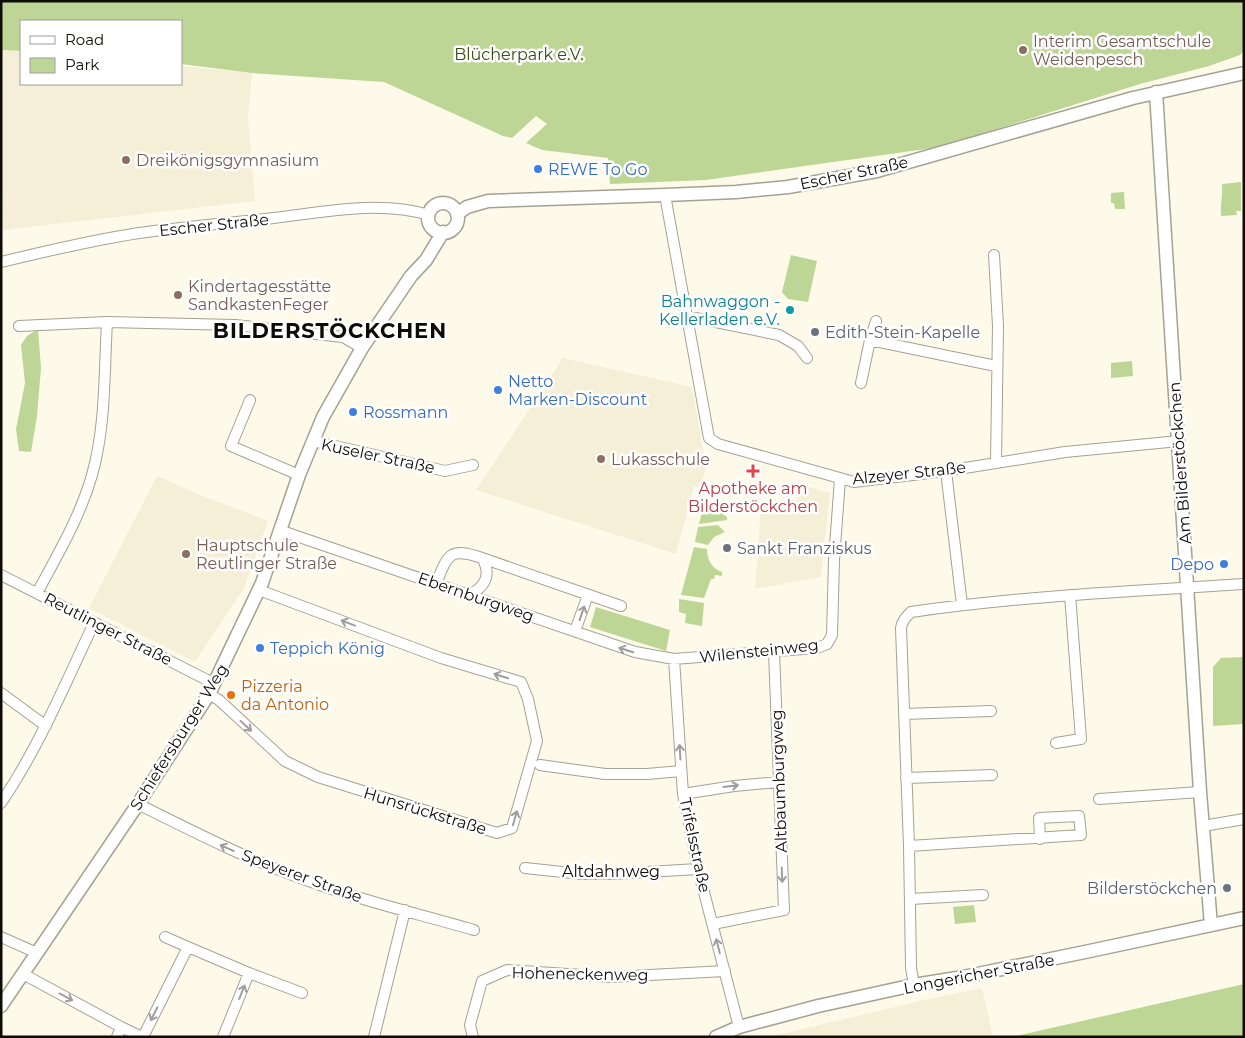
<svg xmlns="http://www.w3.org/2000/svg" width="1245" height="1038" font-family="Montserrat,sans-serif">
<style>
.built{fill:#f5efd7}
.green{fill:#bdd695}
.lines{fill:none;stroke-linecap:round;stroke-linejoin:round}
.minor-casing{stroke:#a5a293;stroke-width:12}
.tertiary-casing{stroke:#a5a293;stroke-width:15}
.minor{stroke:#fff;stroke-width:10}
.tertiary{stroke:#fff;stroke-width:12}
.oneway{stroke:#9e9e9c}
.education-dot{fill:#8d6e63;stroke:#fff;stroke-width:2}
.shop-dot{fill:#3f7fe0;stroke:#fff;stroke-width:2}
.culture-dot{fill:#0f9aa8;stroke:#fff;stroke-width:2}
.worship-dot{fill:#6b7280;stroke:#fff;stroke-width:2}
.health-dot{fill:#e0444e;stroke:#fff;stroke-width:2}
.food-dot{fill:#e8710a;stroke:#fff;stroke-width:2}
.labels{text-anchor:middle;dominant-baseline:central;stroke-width:5;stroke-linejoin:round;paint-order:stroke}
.education-label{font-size:16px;fill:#785e54;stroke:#fff;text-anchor:start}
.park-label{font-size:16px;fill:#3a4c14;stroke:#fff}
.shop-label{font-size:16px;fill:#366cbe;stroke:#fff;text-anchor:start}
.street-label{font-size:16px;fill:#0d0c07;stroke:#fff}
.culture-label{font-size:16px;fill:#0d838f;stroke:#fff;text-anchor:end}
.worship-label{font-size:16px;fill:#5b616d;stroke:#fff;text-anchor:start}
.health-label{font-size:16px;fill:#be3a42;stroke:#fff}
.food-label{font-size:16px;fill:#c56008;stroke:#fff;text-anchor:start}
.district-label{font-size:21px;font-weight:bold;letter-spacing:1px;fill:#0d0c07;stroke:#fff}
</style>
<rect width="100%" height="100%" fill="#fefaea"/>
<path class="built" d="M1,50L21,52V84H181V66L252,73L248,119L255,201L3,230Z
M563,358L692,387L704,456L708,462L700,488L694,486L676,554L476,490Z
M157,476L198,494L268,521L244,588L195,662L89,608Z
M801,485L830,493L821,577L755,589L761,507L794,513Z
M982,988L993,1037H769L920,1001Z"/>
<path class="green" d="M1,1H1244V51L1240,55L1209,66L1140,84L940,147L706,180L610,184L608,158L542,150L526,143L547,124L536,116L512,138L503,136L384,82L252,73L181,64V21H21V51L1,50Z
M1241,182V211H1236L1237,215L1221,216C1220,205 1223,195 1222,184Z
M1124,192L1125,209H1115L1114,203H1111V193Z
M791,255L817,261L808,302L788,299L782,292Z
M38,329L41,368L37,416L31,452L19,451L16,429L25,383L21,345L27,336Z
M1132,361L1133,376L1111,378V363Z
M705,502L727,517V520L699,524Z
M718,525L725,532L714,537L708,545L695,542L698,527Z
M694,547L707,549C707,560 712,569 722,572V576L715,575L714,579H711L704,598L681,595Z
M679,599L704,603L702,626L685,623L686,614L679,612Z
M596,607L670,630L666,651L590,627Z
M1244,657V724L1213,726V667L1221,658Z
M974,905L976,922L955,924L953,907Z
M1244,984V1037H1012Z"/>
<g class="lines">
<defs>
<path id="minor" d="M665,195L709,438L718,444L854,482L946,471L1065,452L1179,441
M994,255L998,326L996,463
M1,262C47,251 92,240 139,233C184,227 229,223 274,218C324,212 379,200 429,215
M686,316L779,335L798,346L807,358
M876,321L870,340L996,366
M19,326L107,322
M861,383L870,340
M250,400L231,446L299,475
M313,441L445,471L473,465
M946,471L962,605
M279,530L635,652L674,659L817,648L827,644L832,635L834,560L840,479
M1,575L215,684
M436,584C448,554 449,547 482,558L621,606
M37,593C58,554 80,517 92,475C106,426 104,372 107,322L235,325L343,337L362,348
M468,595C485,588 492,575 482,558
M575,631L588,595
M674,659L683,794L698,869L739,1027
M1,693L46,726
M209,694L219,700L285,761L318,777L497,833L512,828L537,741L528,699L521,682L441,658L259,590
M904,714L991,711
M1056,743L1081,739L1070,595
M540,765L605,774H647L681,771
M906,778L992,775
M683,794L734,786L779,782
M1099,799L1200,792
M1,803C39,747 65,684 94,623
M138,804C198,834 257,864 320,885C370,903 423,915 474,930
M1203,826L1244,819
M909,846L1081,835L1079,816L1039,818L1040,839
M525,868L581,874H613L698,869
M910,899L983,895
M713,924L784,910L774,652
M1,937L37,953
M165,937L188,947
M249,973L302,993
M23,974L121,1027L142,1037
M914,985L911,968L909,846L901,628C902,621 906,617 911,612C1021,596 1133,591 1244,584
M117,1037L121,1027
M143,1037L188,947L249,973L223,1037
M374,1037L405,910
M473,1037L470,1025L482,981L507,970L612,977L725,971"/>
<path id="tertiary" d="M1156,92L1200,792L1211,925
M428 218a15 15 0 1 1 30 0a15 15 0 1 1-30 0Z
M457,214L467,207L488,201L665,195L736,192L788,187L877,171L1133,98L1244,73
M1,1006L138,804L209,694L262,583L299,475L323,417L362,348L411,276L426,260L443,232
M716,1037L739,1027L818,1006L914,985L963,977L1085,952L1244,918"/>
</defs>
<use href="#minor" class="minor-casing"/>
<use href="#tertiary" class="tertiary-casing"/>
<use href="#minor" class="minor"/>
<use href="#tertiary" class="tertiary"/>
</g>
<defs><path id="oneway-shaft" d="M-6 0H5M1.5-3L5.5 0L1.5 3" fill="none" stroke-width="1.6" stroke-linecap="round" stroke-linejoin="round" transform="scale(1.25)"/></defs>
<g class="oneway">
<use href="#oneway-shaft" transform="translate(582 613) rotate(-71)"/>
<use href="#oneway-shaft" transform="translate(348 623) rotate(-159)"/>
<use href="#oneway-shaft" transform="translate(626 650) rotate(-162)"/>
<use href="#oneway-shaft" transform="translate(501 676) rotate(-163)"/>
<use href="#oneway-shaft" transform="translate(246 726) rotate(43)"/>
<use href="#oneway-shaft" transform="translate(680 752) rotate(-93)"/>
<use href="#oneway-shaft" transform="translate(731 786) rotate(-7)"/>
<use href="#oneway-shaft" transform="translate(515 818) rotate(-74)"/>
<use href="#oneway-shaft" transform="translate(227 848) rotate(-156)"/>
<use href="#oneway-shaft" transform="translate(782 875) rotate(88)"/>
<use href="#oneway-shaft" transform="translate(718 946) rotate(-104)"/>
<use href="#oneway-shaft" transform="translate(242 992) rotate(-68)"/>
<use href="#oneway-shaft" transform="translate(66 997) rotate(28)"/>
<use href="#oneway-shaft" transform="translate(154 1014) rotate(117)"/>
</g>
<g class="education-dot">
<circle cx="1023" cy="50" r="5"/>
<circle cx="126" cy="160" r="5"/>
<circle cx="178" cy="295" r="5"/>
<circle cx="601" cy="459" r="5"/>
<circle cx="186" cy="554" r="5"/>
</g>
<g class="shop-dot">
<circle cx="538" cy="169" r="5"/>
<circle cx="498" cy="390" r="5"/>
<circle cx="353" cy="412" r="5"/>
<circle cx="1224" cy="564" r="5"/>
<circle cx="260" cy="648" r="5"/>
</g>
<circle class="culture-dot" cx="790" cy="310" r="5"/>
<g class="worship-dot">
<circle cx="815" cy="332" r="5"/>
<circle cx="727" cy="548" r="5"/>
<circle cx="1227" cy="888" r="5"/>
</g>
<path class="health-dot" d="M750.5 463.5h5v5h5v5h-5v5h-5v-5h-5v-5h5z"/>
<circle class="food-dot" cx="231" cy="695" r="5"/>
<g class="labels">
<g class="education-label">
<text x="1033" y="41">Interim Gesamtschule<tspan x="1033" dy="18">Weidenpesch</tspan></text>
<text x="136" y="160">Dreikönigsgymnasium</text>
<text x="188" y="286">Kindertagesstätte<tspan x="188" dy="18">SandkastenFeger</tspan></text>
<text x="611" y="459">Lukasschule</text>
<text x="196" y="545">Hauptschule<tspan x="196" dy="18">Reutlinger Straße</tspan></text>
</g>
<g class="park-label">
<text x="519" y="54">Blücherpark e.V.</text>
</g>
<g class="shop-label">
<text x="548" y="169">REWE To Go</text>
<text x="508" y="381">Netto<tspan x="508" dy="18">Marken-Discount</tspan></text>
<text x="363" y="412">Rossmann</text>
<text x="1214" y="564" text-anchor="end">Depo</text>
<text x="270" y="648">Teppich König</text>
</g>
<g class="street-label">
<text transform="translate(854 173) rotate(-12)">Escher Straße</text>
<text transform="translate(214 225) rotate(-6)">Escher Straße</text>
<text transform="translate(378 456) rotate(12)">Kuseler Straße</text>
<text transform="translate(1180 463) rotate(-94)">Am Bilderstöckchen</text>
<text transform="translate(909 473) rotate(-6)">Alzeyer Straße</text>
<text transform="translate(476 597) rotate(19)">Ebernburgweg</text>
<text transform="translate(108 629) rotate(27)">Reutlinger Straße</text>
<text transform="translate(759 651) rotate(-6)">Wilensteinweg</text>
<text transform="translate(179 737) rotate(-58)">Schiefersburger Weg</text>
<text transform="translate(779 781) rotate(-92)">Altbaumburgweg</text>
<text transform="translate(425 811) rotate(17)">Hunsrückstraße</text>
<text transform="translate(695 845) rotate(78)">Trifelsstraße</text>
<text x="611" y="871">Altdahnweg</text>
<text transform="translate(302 876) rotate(20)">Speyerer Straße</text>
<text transform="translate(580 974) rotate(1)">Hoheneckenweg</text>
<text transform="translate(979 974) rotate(-11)">Longericher Straße</text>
</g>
<g class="culture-label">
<text x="780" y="301">Bahnwaggon -<tspan x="780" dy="18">Kellerladen e.V.</tspan></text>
</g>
<g class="worship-label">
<text x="825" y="332">Edith-Stein-Kapelle</text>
<text x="737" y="548">Sankt Franziskus</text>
<text x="1217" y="888" text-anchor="end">Bilderstöckchen</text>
</g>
<g class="health-label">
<text x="753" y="488">Apotheke am<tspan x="753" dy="18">Bilderstöckchen</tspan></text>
</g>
<g class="food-label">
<text x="241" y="686">Pizzeria<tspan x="241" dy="18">da Antonio</tspan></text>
</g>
<g class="district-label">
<text x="330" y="330">BILDERSTÖCKCHEN</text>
</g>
</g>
<rect width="1245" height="1038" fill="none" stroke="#0d0c07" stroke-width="5"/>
<rect x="20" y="20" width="162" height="65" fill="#ffffff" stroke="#9e9e9c"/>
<rect x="30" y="36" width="25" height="8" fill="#ffffff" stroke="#9e9e9c"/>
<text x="65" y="45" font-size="15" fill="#0d0c07">Road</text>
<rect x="30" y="58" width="25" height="15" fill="#bdd695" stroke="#9e9e9c"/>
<text x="65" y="70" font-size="15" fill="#0d0c07">Park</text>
</svg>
